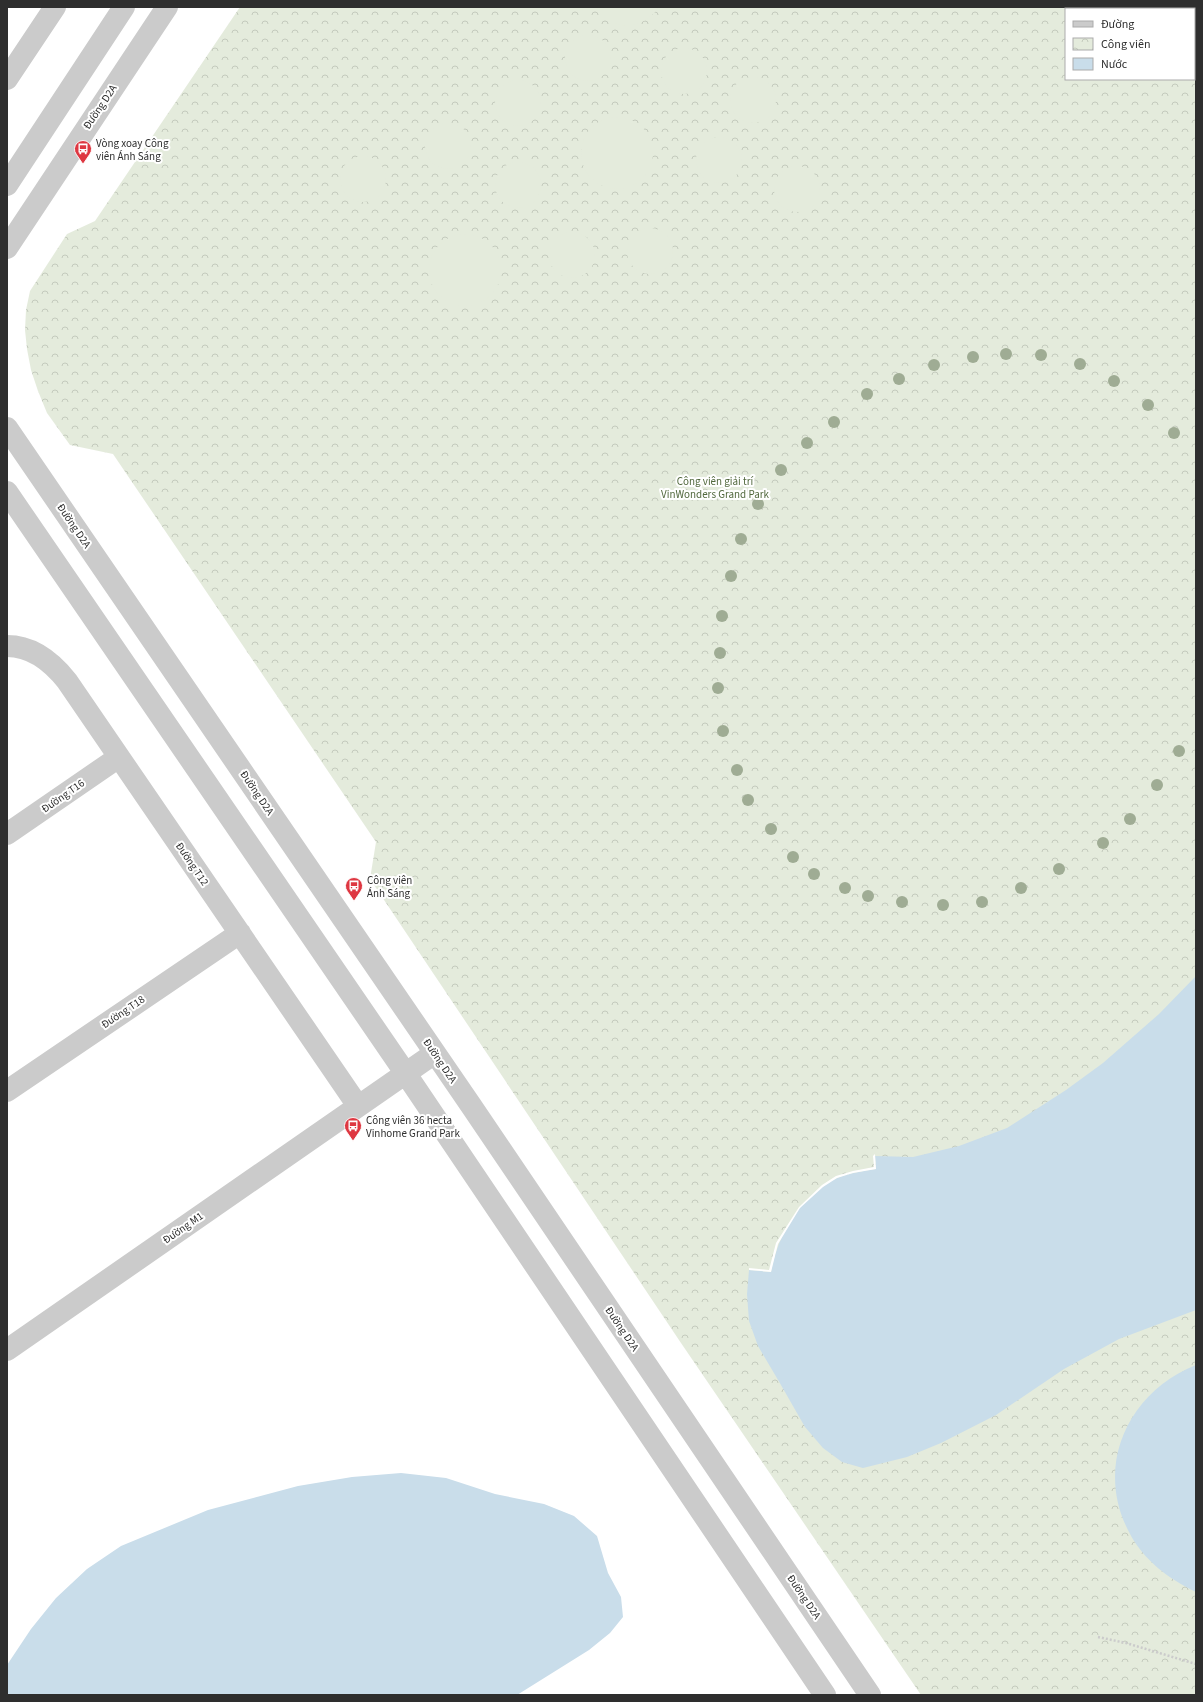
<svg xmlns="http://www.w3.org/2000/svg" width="1203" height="1702" font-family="'Source Sans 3',sans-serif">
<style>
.park{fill:url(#park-crowns);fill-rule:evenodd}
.garden{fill:#e4ebdc}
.water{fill:#c9ddea}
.pier{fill:#fff}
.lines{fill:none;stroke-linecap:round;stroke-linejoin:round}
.path{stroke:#cbcbcb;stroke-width:2.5;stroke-dasharray:2 2;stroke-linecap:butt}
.minor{stroke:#cbcbcb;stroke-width:22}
.tree{fill:#9fac94}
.labels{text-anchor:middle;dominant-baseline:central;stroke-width:4;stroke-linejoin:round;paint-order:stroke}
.street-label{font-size:11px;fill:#2e2e2e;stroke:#fff}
.poi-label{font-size:11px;fill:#2e2e2e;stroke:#fff;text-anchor:start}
.park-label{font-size:11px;fill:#51683d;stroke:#fff}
</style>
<defs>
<pattern id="park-crowns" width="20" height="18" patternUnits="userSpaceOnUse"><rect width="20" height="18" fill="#e4ebdc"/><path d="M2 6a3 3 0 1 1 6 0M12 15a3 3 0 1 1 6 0" fill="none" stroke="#c4cabd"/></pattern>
</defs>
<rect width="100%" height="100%" fill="#fff"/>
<path class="park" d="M240,7H1196V1695H921L681,1343L370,879L376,842L113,454L70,445L47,413L38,391L31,370L27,349L25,330L26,310L30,291L67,234L95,221ZM1066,9H1194V79H1066Z"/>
<path class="garden" d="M596,7H659C644,30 610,33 596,7Z
M565 58a23 23 0 1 1 46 0a23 23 0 1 1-46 0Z
M661 71a23 23 0 1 1 46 0a23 23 0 1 1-46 0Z
M730 100a23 23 0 1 1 46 0a23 23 0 1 1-46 0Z
M495 103a23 23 0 1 1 46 0a23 23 0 1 1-46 0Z
M581 153a36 36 0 1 1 72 0a36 36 0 1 1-72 0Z
M425 146a23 23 0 1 1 46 0a23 23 0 1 1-46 0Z
M696 160a23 23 0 1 1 46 0a23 23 0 1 1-46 0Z
M340 179a23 23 0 1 1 46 0a23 23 0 1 1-46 0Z
M495 185a23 23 0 1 1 46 0a23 23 0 1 1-46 0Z
M774 189a23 23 0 1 1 46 0a23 23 0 1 1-46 0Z
M627 251a23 23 0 1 1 46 0a23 23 0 1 1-46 0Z
M549 255a23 23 0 1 1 46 0a23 23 0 1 1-46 0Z
M429 270a36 36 0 1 1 72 0a36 36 0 1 1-72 0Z"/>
<path class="water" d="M1196,976V1310L1119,1339L1064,1369L996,1415L941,1443L907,1457L863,1468L842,1462L823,1448L805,1427L781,1385L758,1346L749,1321L747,1294L749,1270L771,1272C778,1234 801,1195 837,1178C849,1173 863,1171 876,1169L875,1156L913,1157L959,1146L1007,1128L1066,1090L1103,1063L1159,1014Z
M1196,1365V1592C1169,1579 1143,1560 1129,1532C1094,1466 1128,1392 1196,1365Z
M401,1473L446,1478L495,1494L544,1504L574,1516L597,1536L608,1573L621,1597L623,1617L610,1633L589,1650L517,1695H7V1665L31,1629L56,1598L87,1569L121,1546L208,1510L298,1486L352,1477Z"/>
<path class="pier" d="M875,1154L876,1169L853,1173L837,1178L823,1187L800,1208L778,1244L771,1272L749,1270V1268L769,1270L776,1243L799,1207L822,1185L836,1176L853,1171L874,1167L873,1156Z"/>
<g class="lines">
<path class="path" d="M1098,1637L1126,1643L1196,1664"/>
<path class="minor" d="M7,79L55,7
M7,185L124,7
M7,248L167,7
M7,428L472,1107L870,1695
M7,492L406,1074L825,1695
M7,646C33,646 52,662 67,681L358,1106
M7,834L119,757
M7,1091L240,933
M7,1350L435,1053"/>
</g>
<g class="tree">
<circle cx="1006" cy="354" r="6"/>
<circle cx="1041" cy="355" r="6"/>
<circle cx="973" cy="357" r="6"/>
<circle cx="1080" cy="364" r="6"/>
<circle cx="934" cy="365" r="6"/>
<circle cx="899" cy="379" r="6"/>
<circle cx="1114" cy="381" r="6"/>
<circle cx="867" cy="394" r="6"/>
<circle cx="1148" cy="405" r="6"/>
<circle cx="834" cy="422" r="6"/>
<circle cx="1174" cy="433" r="6"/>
<circle cx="807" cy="443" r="6"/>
<circle cx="781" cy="470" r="6"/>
<circle cx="758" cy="504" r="6"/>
<circle cx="741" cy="539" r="6"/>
<circle cx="731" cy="576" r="6"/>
<circle cx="722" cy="616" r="6"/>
<circle cx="720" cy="653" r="6"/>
<circle cx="718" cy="688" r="6"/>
<circle cx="723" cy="731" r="6"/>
<circle cx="1179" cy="751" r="6"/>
<circle cx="737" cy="770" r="6"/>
<circle cx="1157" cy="785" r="6"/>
<circle cx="748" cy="800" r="6"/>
<circle cx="1130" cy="819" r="6"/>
<circle cx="771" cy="829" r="6"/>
<circle cx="1103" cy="843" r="6"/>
<circle cx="793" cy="857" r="6"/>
<circle cx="1059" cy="869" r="6"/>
<circle cx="814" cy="874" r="6"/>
<circle cx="845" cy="888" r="6"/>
<circle cx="1021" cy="888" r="6"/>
<circle cx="868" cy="896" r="6"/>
<circle cx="902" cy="902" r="6"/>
<circle cx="982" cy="902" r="6"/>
<circle cx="943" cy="905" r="6"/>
</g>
<defs>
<symbol id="bus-pin" viewBox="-11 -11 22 30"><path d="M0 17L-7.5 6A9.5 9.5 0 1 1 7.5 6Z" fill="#de3741" stroke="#fff"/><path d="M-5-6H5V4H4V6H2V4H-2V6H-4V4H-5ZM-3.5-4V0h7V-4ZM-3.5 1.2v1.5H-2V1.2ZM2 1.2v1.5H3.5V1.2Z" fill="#fff"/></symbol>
</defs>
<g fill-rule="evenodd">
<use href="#bus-pin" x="73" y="139" width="20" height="27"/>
<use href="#bus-pin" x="344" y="876" width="20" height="27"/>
<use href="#bus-pin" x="343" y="1116" width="20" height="27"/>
</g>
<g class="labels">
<g class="street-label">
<text transform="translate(100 107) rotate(-56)">Đường D2A</text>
<text transform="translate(74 526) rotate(56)">Đường D2A</text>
<text transform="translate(257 793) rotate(56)">Đường D2A</text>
<text transform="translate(63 796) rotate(-35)">Đường T16</text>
<text transform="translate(192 864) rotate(56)">Đường T12</text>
<text transform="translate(123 1012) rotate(-34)">Đường T18</text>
<text transform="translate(440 1061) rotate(56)">Đường D2A</text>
<text transform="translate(183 1228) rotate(-35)">Đường M1</text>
<text transform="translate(622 1329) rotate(56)">Đường D2A</text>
<text transform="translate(804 1597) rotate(56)">Đường D2A</text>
</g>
<g class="poi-label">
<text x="96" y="143">Vòng xoay Công<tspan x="96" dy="13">viên Ánh Sáng</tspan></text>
<text x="367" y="880">Công viên<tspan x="367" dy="13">Ánh Sáng</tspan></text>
<text x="366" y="1120">Công viên 36 hecta<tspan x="366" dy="13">Vinhome Grand Park</tspan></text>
</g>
<g class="park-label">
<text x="715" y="481">Công viên giải trí<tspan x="715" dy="13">VinWonders Grand Park</tspan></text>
</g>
</g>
<rect width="1203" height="1702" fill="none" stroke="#2e2e2e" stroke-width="16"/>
<rect x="1065" y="8" width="130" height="72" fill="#ffffff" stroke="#ababab"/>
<rect x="1073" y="21" width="20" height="6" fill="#cbcbcb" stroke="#ababab"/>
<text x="1101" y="28" font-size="12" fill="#2e2e2e">Đường</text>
<rect x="1073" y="38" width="20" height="12" fill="url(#park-crowns)" stroke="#ababab"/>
<text x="1101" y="48" font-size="12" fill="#2e2e2e">Công viên</text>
<rect x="1073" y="58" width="20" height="12" fill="#c9ddea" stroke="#ababab"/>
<text x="1101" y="68" font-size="12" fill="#2e2e2e">Nước</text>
</svg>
